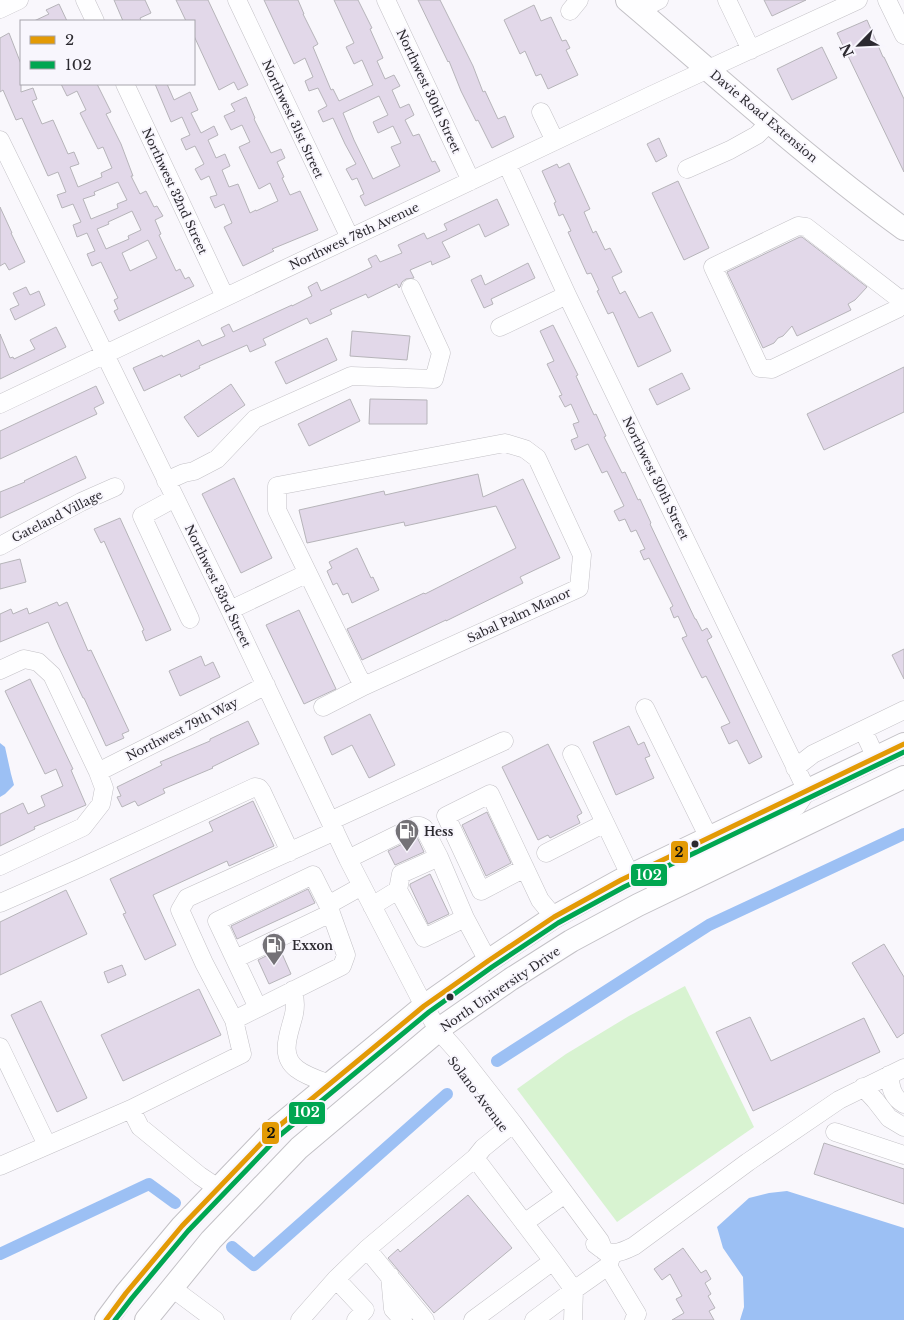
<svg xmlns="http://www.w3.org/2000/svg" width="904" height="1320" font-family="'Libre Baskerville',serif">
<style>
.green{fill:#d8f3d1}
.water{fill:#9cc0f4}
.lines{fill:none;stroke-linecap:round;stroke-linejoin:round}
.canal{stroke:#9cc0f4;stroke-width:12}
.building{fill:#e2d8e9;stroke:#b6b4b9;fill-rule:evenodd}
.minor-casing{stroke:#c3c1c6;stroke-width:19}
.major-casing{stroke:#c3c1c6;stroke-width:24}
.minor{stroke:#fefeff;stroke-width:18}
.major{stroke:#fefeff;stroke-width:22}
.bus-1-casing{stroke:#f8f6fd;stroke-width:9}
.bus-2-casing{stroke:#f8f6fd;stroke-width:9}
.bus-1{stroke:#e39a05;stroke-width:5}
.bus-2{stroke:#00a651;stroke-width:5}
.bus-dot{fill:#2c2a30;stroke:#f8f6fd;stroke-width:2}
.labels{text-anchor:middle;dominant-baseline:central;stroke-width:4;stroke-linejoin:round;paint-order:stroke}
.street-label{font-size:12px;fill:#2c2a30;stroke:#f8f6fd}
.poi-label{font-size:12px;font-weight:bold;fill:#2c2a30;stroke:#f8f6fd;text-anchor:start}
.line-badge{stroke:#f8f6fd;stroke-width:2}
.badge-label{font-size:14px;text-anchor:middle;font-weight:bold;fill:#fff}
.pale-badge-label{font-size:14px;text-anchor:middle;font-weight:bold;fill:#111}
</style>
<rect width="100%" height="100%" fill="#f9f7fc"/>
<path class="green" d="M685,986L754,1127L617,1222L517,1089L566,1054L629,1016Z"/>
<path class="water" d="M0,743L5,747L11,774L14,785L5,794L0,797Z
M787,1191L904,1228V1320H740L744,1307L743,1277L723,1248L717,1227L749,1198L769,1193Z"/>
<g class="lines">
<path class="canal" d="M497,1061L709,925L904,834
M232,1247L254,1265L447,1094
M0,1254L149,1184L175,1203"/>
</g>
<path class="building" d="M114,0H145L151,13L140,18L141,21H123Z
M176,0H208L248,85L238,90L234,82L219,90L194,36V21H186Z
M264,0H298L304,14H303L318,44L313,47L331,90L333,89L339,101L373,85L362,60L354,64L346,47L354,43L334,0H358L372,28L370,29L383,58L377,61L385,79L394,75L400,86L392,90L400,108L409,104L414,115L405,120L413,136L419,134L432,162L435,161L440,171L365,206L360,196L364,194L357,178L352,180L346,169L356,164L345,144L333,118L323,122L318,111L327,106L318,88L309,91L305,81L313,77L305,58L294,64ZM379,96L388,115L373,122L378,133L393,126L401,143L391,147L400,166L373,179L354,140L343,113Z
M418,0H440L473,66L483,92L485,91L498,119L505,116L514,137L492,148L478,120L476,121L461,91L449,61L448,62Z
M764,0H806L772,16Z
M59,4L67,21H34L49,14L46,10Z
M534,5L541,21L551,17L562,41L566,40L570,48L566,50L578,75L548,89L541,74L536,76L525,51L520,54L504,20Z
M867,20L883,57H884L904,99V172L837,33Z
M9,33L21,64V92L33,88L37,99L32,101L42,124L53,120L68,154L74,152L79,164L70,167L78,187L102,177L101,173L112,168L103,147L98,149L80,113L86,110L77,91L67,96L61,84H97L111,112L106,114L121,144L133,176H131L140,194L146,191L154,207L157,206L163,216L155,220L161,234L159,235L176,271L180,269L185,279L189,277L194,286L119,321L114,311L118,309L114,300L118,298L101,262L92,266L87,254L95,251L87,233L77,237L73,225L81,222L73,204L62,208L57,195L66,192L58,172L48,176L22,118L16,120L3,90L0,92V38ZM118,182L127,200L117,204L118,208L91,219L83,199L95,195L94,192ZM132,211L141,230L128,236L129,239L106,249L97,229L109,224L108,222ZM148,240L157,258L130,271L122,253Z
M822,47L837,78L792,100L777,69Z
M155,84H167L174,100L190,92L198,110L191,113L201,133L214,126L218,135L208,140L216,158L225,154L230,166L222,170L229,187L238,184L250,213L256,210V211L278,201L270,183L259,189L239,147L250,142L242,125L231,130L224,116L235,111L231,104L246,97L255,118L254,119L271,153L281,149L285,158L277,162L284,177L282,178L290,195L300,191L318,230L272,249L274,251L243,266L224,227L232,223L224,204L215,208L210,197L217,195L209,176L201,180L195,169L204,164L195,146L186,150L181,139L190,135L182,117L171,122Z
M659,138L667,156L656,162L647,144Z
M569,163L590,209L584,212L593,233L596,231L605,250L610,248L622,272L612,277L620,294L625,291L639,318L652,312L671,351L638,367L613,312L608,314L597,291L599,290L591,273L587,274L568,232L571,231L563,214L559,216L554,203L556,202L542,171L557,164L559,168Z
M678,181L709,248L684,260L652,193Z
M497,199L509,225L485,237L479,224L442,242L450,257L432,265L431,261L410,270L414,278L406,279L402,282L400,287L399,288L397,284L368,298L366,294L330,310L332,314L310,324L307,318L263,339L266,345L250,352L247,345L199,366L200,368L181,377L180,374L144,391L133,368L162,355L163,357L199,340L202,346L225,336L221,328L229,324L233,332L292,305V306L312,296L308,287L317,282L321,291L347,279L372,267L368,259L376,255L380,262L402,253L398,245L424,233L427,239L447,230L444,224Z
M0,207L12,233H11L25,262L9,270L5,263L0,266Z
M800,237H802L867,287L855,300L848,304L851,310L797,336L792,326L783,336L778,338L774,343L763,348L727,272Z
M528,263L535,278L491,299L493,304L484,308L471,280L481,275L485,285Z
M26,287L30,295L39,291L45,305L15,320L10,309L19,305L13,293Z
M553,325L578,375L576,376L594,415L596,414L606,436L604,437L622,473L625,472L638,500L640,499L651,523L650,524L695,619H696L702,631L707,628L712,637L707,640L762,757L749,764L737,740L729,744L721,727L730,723L706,676L702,678L682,638L687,636L678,616L674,618L670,608L673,606L649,558L644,560L640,551L645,549L636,530L631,532L625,519L619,521L614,511L624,506L607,471L602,473L588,444L575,450L571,440L578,437L573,424L579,422L571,404L565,407L559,396L562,395L547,364L554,361L540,331Z
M56,327L66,347L0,379V334L10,358L13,357L14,359L35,349L30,340Z
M352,331L410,336L407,360L350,356Z
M327,338L337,360L286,384L275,362Z
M904,367V412L824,450L807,414Z
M682,373L690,389L657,405L649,389Z
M231,384L245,405L198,437L184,417Z
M96,386L104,403L94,408L97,414L0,459V431Z
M350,399L360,421L309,446L298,424Z
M370,399L427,400V424H369Z
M76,456L86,478L0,518V492L25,482L24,481Z
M478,474L483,497L523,479L560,558L520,577L523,583L446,621V620L362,660L347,629L424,593L425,594L516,548L496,506L405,526L404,522L307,543L299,510L384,491L385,495Z
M234,478L272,558L241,573L202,494Z
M120,518L171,630L146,641L142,631L144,630L104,541L101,543L94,529Z
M357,548L371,578L373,577L379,590L352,603L348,593L343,595L337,583L333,585L327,571L332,568L329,562Z
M20,559L26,582L0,589V564Z
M57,602L59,606L67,602L88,651L91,650L129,731L122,734L124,738L106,746L84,698H83L59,647L48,622L0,642V614L11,609L13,614L27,608L29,614Z
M299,610L336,689L304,704L266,625Z
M904,649V679L892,655Z
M201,656L205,666L213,662L220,677L180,696L169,671Z
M30,679L73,769L71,770L86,805L34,827L35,829L0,846V814L23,803L28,814L45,806L41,796L63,786L56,769L45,774L5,691Z
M370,714L395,765L369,778L352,745L332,755L324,737Z
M248,721L259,744L212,767L213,768L163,789L165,793L138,806L135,801L122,807L117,797L121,796L117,787L162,765L160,762L210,741V739Z
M629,726L638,745L644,742L650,756L645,758L654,778L616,795L593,742Z
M548,744L582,813L577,816L580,823L550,838L548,835L538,840L502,767Z
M253,801L274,846L229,866L227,861L153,895L176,945L145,960L123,914L126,913L110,879L213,831L209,822Z
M487,812L511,863L486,876L462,825Z
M417,837L424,852L395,865L388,851Z
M430,874L449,914L428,924L410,886V884Z
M308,889L315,903L237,939L231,926Z
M66,890L87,934L0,975V922Z
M884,944L904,977V1033L897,1038L852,963Z
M280,949L291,974L269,984L258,960Z
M122,965L126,975L108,983L104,972Z
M199,989L221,1035L123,1081L101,1035Z
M41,1001L87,1098L57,1112L11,1015Z
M750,1017L771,1061L864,1018L880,1052L753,1111L716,1032Z
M824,1143L904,1169V1204L814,1174Z
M468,1195L512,1248L434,1313L388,1258L398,1249L400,1252Z
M683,1248L701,1273L706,1270L711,1279L705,1283L711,1294L708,1296L715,1308L709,1311L714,1320H672L684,1313L676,1299L682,1296L670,1274L662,1280L654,1269Z"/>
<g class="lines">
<defs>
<path id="minor" d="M85,0L95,21
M237,0L350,238
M386,0L471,181
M727,0L751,50
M887,0L904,35
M0,9L19,0
M639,10L659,0
M570,11L579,0
M125,84L225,297
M541,112L555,141
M0,140L230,610L348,859L424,1006L439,1031L456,1050L513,1123L600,1241L604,1251
M507,164L567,295L807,791L797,806L773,824L670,874L651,898
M687,169L730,150L757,135L770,122
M902,301L806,227L798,226L713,267L760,368L772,369L897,309L904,298
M500,327L567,295
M0,404L652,95L858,0
M505,443L525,449L537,458L582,555L579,588L364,686L358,676L277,510V486Z
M166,481L184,473L194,471L217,459L255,419L351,376L434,379L441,353L411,288
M175,498L142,516L190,619
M0,546L81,502L115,487
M230,610L308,573
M0,670L24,659L38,662L52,675L98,772L104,788L101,804L83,827L0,866
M323,707L364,686
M645,708L709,838
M863,730L876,758
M572,754L630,875
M795,768L813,754L904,710
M98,772L189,726L266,685
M330,821L504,741
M546,853L605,823
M348,859L415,826H420L424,828L439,857
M525,868L481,891L446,816L490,794L540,900L554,917
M398,890L424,938L465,918
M0,903L80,868L255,787L259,788L262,792L290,852
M328,905L362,886
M372,906L398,890L401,874L439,857L465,918L488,961
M235,959L331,913
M293,990C295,998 296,1005 294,1014C290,1032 278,1055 297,1069C306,1076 319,1080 330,1084
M234,1020L342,966L346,955L328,905L313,875L217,921L258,1008
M0,1047L47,1145
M889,1075C891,1088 892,1097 904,1104
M863,1087L875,1100L889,1118L904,1127
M131,1109L140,1127L200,1176L218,1188
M835,1132L904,1155
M475,1158L483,1148L505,1130
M0,1166L131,1109L242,1054L234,1020L204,963L180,910L187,898L335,831
M524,1223L558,1199
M595,1244C610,1257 618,1254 634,1246L748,1162L839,1100L904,1068
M612,1255L608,1266L637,1314L634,1320
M390,1276L393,1309L403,1320
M336,1279L367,1249
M172,1288L215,1320
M300,1320L336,1279L365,1310L356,1320
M425,1320L367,1249L475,1158L553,1261
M473,1320L553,1261L574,1290L608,1266
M534,1320L574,1290
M573,1320L574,1290"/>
<path id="major" d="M627,0C718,77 807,159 904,229
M106,1320L126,1293L182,1226L274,1130L424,1006L488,961L554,917L621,880L904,744
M146,1320L211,1240L299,1148L446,1024L511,979L571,941L638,905L904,777"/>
</defs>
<use href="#minor" class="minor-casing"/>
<use href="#major" class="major-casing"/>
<use href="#minor" class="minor"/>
<use href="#major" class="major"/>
<defs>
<path id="bus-1" d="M106,1320L126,1293L182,1226L274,1130L424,1006L488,961L554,917L621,880L904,744"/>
<path id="bus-2" d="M115,1320L132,1298L188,1231L279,1136L429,1012L492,967L558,923L624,887L904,752"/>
</defs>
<use href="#bus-1" class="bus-1-casing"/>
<use href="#bus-2" class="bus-2-casing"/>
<use href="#bus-1" class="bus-1"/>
<use href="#bus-2" class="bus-2"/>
</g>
<defs>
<symbol id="fuel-pin" viewBox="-11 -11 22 30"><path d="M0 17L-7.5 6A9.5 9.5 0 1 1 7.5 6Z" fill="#747277" stroke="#f8f6fd"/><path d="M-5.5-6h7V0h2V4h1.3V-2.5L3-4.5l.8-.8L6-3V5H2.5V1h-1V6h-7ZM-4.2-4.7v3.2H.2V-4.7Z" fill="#fff"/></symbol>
</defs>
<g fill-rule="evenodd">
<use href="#fuel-pin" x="393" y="817" width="28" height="38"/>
<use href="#fuel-pin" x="260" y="931" width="28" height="38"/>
</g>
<g class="bus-dot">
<circle cx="695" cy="844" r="4.5"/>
<circle cx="450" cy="997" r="4.5"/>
</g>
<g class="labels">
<g class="street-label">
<text transform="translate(429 91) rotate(65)">Northwest 30th Street</text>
<text transform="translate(764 116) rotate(40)">Davie Road Extension</text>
<text transform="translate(293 119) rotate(65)">Northwest 31st Street</text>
<text transform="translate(175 191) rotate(65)">Northwest 32nd Street</text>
<text transform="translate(354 236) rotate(-25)">Northwest 78th Avenue</text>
<text transform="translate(656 478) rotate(64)">Northwest 30th Street</text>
<text transform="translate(57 516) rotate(-27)">Gateland Village</text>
<text transform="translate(218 586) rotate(64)">Northwest 33rd Street</text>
<text transform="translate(519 615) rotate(-25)">Sabal Palm Manor</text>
<text transform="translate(182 729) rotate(-27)">Northwest 79th Way</text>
<text transform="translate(500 989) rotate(-34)">North University Drive</text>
<text transform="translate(478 1094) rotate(53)">Solano Avenue</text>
</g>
<g class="poi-label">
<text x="424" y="831">Hess</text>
<text x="292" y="945">Exxon</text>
</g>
</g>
<g class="line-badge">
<rect x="670" y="840" width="19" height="24" rx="5" fill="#e39a05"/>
<rect x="630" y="863" width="38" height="24" rx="5" fill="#00a651"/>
<rect x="288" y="1101" width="38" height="24" rx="5" fill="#00a651"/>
<rect x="261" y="1121" width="19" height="24" rx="5" fill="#e39a05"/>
</g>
<g class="badge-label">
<text x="649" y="880">102</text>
<text x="307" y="1117">102</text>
</g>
<g class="pale-badge-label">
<text x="679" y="857">2</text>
<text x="271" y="1138">2</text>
</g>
<rect x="20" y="20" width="175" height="65" fill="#f8f6fd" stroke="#a6a4ab"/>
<rect x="30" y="36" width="25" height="8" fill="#e39a05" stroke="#a6a4ab"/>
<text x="65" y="45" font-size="15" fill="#2c2a30">2</text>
<rect x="30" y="61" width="25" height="8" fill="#00a651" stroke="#a6a4ab"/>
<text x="65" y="70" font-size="15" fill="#2c2a30">102</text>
<g transform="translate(859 45) rotate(246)" stroke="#f8f6fd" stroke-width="4" paint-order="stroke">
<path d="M0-4L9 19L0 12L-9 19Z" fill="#2c2a30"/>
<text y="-8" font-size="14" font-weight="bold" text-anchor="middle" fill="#2c2a30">N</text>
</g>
</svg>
